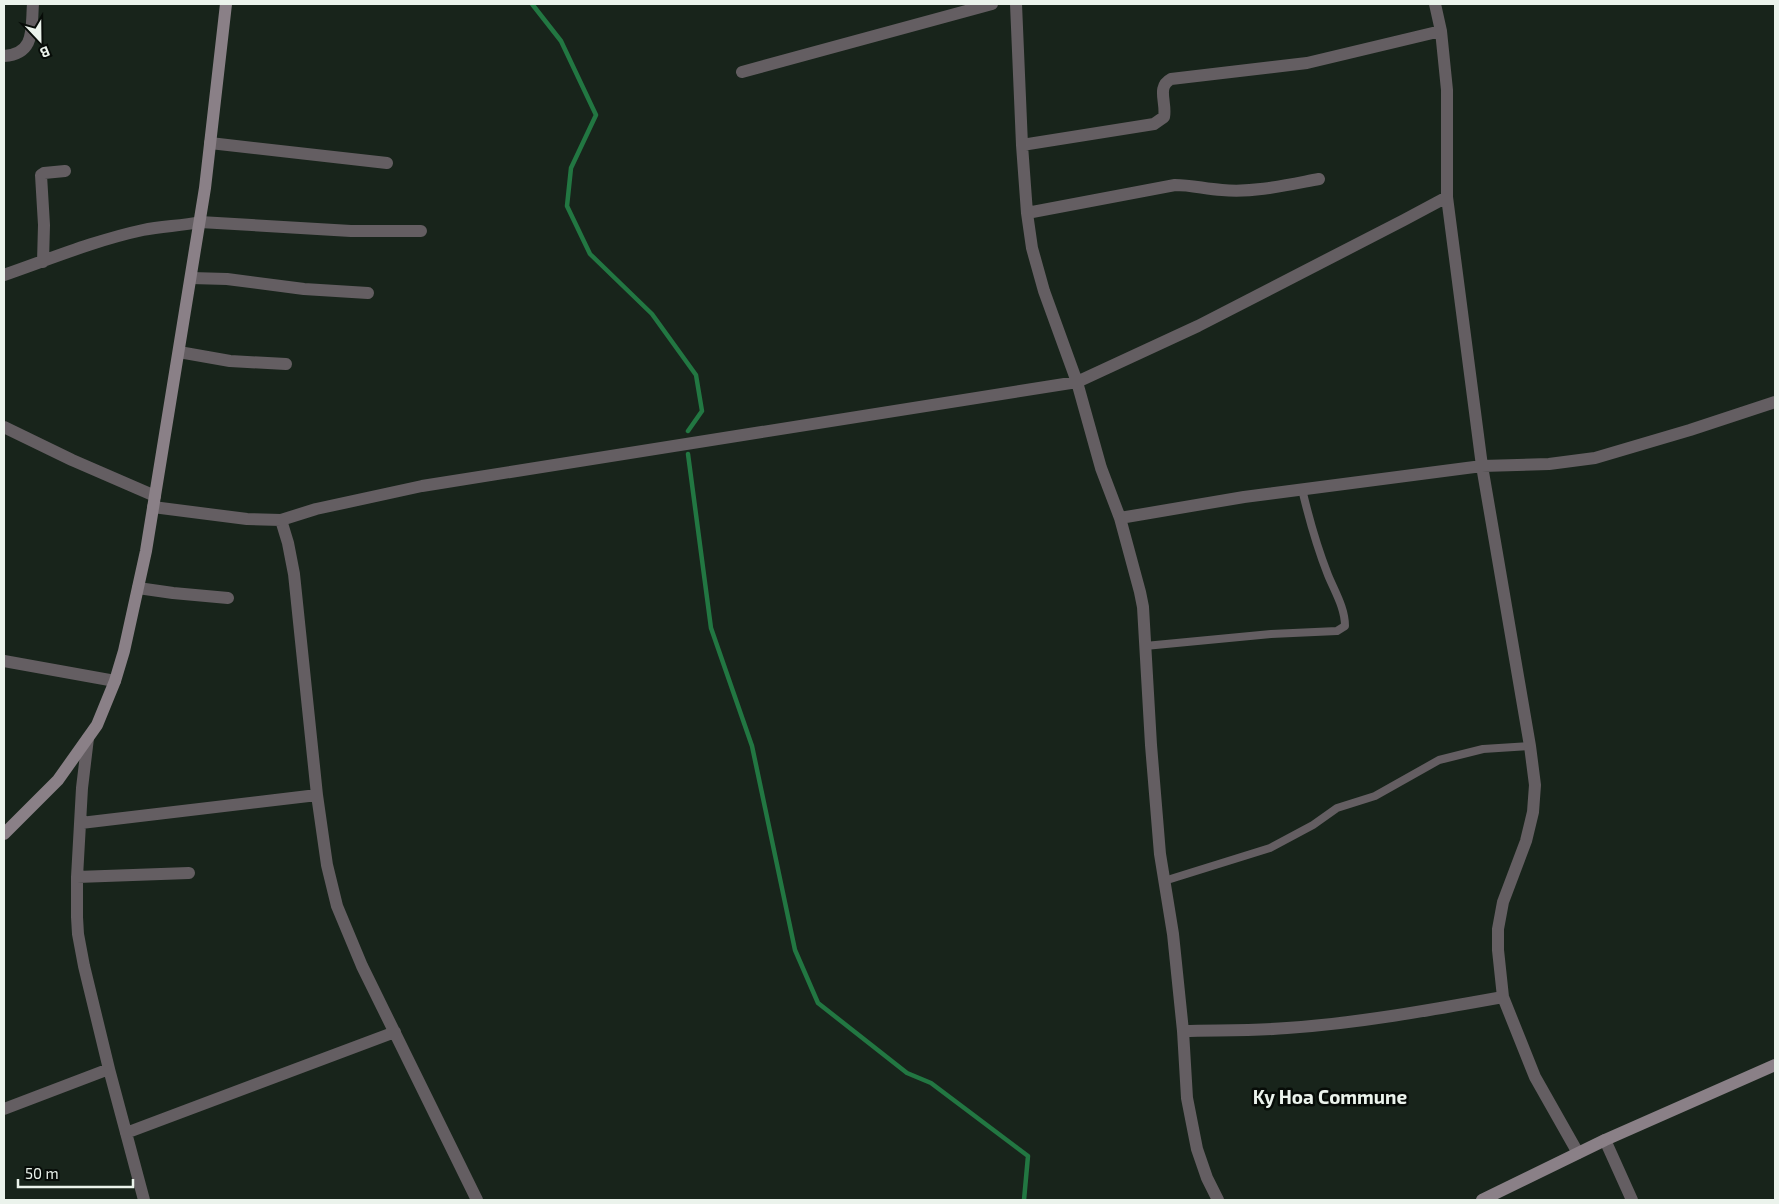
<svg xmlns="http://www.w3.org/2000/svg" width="1779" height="1204" font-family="'Exo 2',sans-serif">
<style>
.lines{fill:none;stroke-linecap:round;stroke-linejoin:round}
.stream{stroke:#227742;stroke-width:4.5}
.lane{stroke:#645e62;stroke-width:8}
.street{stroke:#645e62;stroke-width:12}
.secondary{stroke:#8a8087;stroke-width:12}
.labels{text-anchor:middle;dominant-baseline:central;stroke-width:5;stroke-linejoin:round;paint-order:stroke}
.district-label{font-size:19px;font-weight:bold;fill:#ebf3ec;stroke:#070c08}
</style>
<rect width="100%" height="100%" fill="#18241b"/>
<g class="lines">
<path class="stream" d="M532,4L561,41L596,115L571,168L567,206L590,254L652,314L696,375L702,411L688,431
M688,454L711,628L752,746L795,950L818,1003L907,1073L931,1083L1028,1156L1024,1200"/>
<path class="lane" d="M1145,646L1271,634L1337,631L1345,626C1345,608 1335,592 1328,575C1317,547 1309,519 1302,489
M1164,881L1270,848L1313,825L1337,808L1375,796L1439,760L1483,749L1530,746"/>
<path class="street" d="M1016,4L1022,145L1027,213L1032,248L1044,291L1077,382L1101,468L1120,518L1140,592L1143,607L1151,745L1160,854L1173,934L1183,1031L1187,1098L1197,1149L1207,1178L1218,1200
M1435,4L1441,31L1447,90V197L1482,466L1530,746L1535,785L1533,812L1526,841L1503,902L1498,929V950L1503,997L1535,1077L1578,1153
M4,56C36,54 31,28 33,4
M742,72L992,4
M210,143L387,163
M1022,145L1154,124L1164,117C1167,103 1156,87 1171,79L1307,63L1441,31
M1027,213L1175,185C1192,185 1205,189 1222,190C1254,193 1287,185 1319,179
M43,262L44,225L41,175L44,173L65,171
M4,275C50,259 96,240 143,230C162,226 181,226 200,222L351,231H421
M191,278L227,279L304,289L368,293
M179,352L230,361L286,364
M4,427L72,460L155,496
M153,507L247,519L281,520L316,509L422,486L1077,382L1198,326L1404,220L1447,197
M1120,518L1244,497L1482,466L1549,464L1595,458L1690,430L1775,402
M281,520L288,543L294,574L317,795L327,865L337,906L362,966L477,1200
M138,588L173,593L228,598
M4,661L115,681
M88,738L82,788L77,877V917L78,934L84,966L109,1069L144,1200
M81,823L317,795
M77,877L189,873
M1183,1031C1218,1030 1253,1031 1287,1028C1359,1023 1431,1010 1503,997
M4,1109L109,1069
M126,1133L395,1032
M1605,1140L1632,1200"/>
<path class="secondary" d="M4,834L58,780L97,725L115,681L124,651L146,551L205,188L226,4
M1482,1200L1605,1140L1775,1065"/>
</g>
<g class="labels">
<g class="district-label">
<text x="1330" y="1096">Ky Hoa Commune</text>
</g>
</g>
<rect width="1779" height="1204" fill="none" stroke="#ebf3ec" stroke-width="10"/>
<g transform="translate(40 40) rotate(158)" stroke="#070c08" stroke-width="4" paint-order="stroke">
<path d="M0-4L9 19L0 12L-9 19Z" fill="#ebf3ec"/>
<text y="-8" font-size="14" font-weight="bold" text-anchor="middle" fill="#ebf3ec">B</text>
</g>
<path d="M18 1179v8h115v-8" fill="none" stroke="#ebf3ec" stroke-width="2.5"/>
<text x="25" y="1179" font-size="15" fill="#ebf3ec" stroke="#070c08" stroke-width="4" paint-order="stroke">50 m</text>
</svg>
